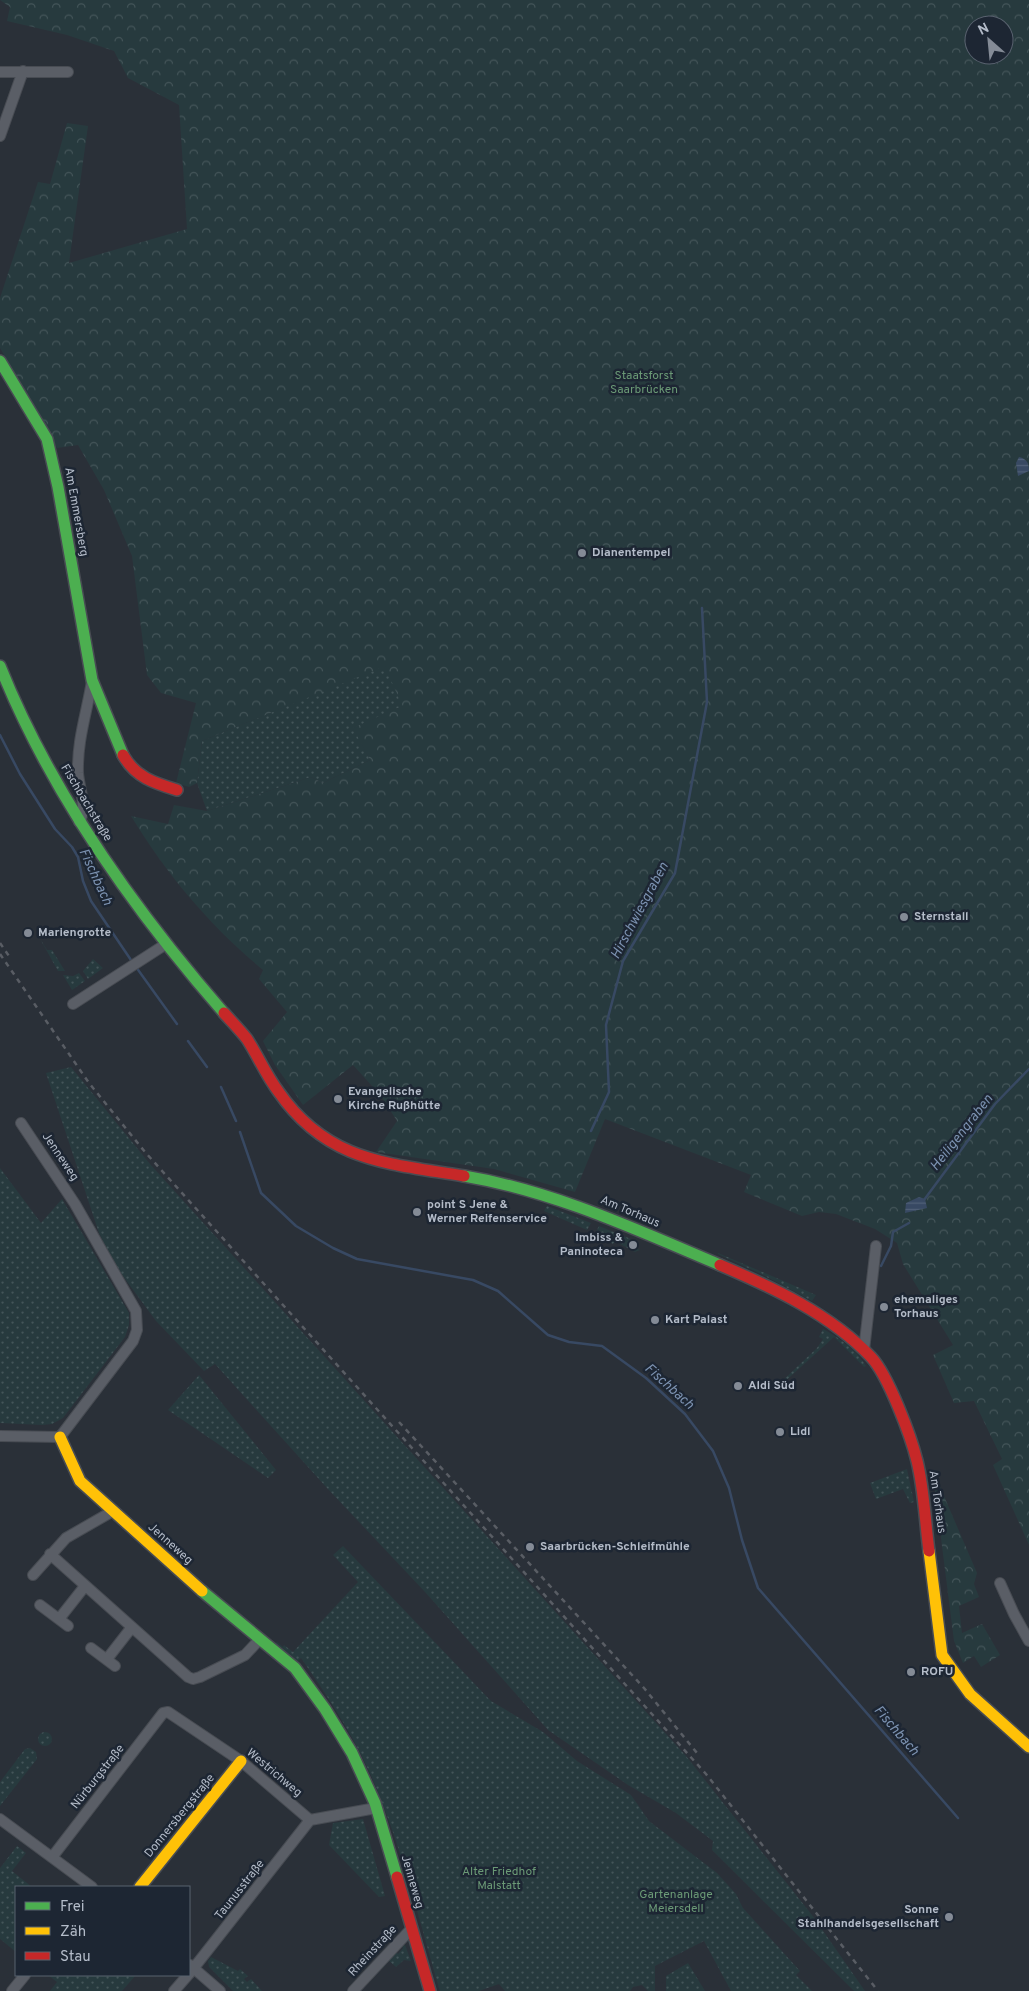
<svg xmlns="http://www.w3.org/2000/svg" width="1029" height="1991" font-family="Overpass,sans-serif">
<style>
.green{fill:url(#green-dots)}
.forest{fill:url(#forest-crowns);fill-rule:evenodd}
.water{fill:url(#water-rules)}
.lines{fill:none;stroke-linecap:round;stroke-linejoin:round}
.stream{stroke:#384963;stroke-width:2.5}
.street-casing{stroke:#484c53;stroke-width:12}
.fast-casing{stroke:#484c53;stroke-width:14}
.slow-casing{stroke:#484c53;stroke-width:14}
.jam-casing{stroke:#484c53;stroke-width:14}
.street{stroke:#5a5e66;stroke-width:10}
.fast{stroke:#4caf50;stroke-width:11}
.slow{stroke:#ffc107;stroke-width:11}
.jam{stroke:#c62828;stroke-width:11}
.rail{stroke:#595d64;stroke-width:2.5;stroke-dasharray:5 5;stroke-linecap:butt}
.poi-dot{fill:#848b96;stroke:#1d2633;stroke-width:2}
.labels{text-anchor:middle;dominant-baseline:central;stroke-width:5;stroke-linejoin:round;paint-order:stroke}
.park-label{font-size:12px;fill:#6b9a76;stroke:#1d2633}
.street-label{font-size:12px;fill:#b4bcc9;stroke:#1d2633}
.poi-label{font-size:12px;font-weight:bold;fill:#b4bcc9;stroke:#1d2633;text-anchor:start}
.water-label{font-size:14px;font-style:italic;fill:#7c92b1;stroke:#1d2633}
</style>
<defs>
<pattern id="green-dots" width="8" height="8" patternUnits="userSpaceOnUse" patternTransform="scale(1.25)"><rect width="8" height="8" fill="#273a3e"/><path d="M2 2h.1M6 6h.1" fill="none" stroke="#445559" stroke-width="1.8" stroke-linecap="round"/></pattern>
<pattern id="forest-crowns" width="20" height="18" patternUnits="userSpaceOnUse" patternTransform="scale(1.25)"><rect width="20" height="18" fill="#273a3e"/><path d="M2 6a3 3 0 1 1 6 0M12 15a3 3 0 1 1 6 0" fill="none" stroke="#445559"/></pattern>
<pattern id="water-rules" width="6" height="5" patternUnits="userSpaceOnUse" patternTransform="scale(1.25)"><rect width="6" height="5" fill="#384963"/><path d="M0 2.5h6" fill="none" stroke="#526178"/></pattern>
</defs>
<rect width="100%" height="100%" fill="#2a3038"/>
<path class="green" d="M385,665L403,706L354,728L370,760L323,783L311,777L207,811L197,783L202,741Z
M39,937L47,950H52L65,971H58Z
M93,959L103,968L88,979L83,971Z
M79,973L85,981L72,990L63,975L73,976Z
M71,1067L150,1164L686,1756L812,1915L865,1991H854L712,1850L713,1841L676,1813L628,1785L548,1730L425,1592L327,1488L215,1364L204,1371L156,1321L114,1264L99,1233L46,1073Z
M0,1168L41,1223L62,1199L129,1313V1325L125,1337L63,1418L52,1424L42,1425L0,1423Z
M547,1206L591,1223L587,1230L544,1211Z
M599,1226L631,1239L628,1245L640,1250L635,1252L620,1244L622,1241L617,1239L613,1244L595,1234Z
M718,1254V1253L816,1295L812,1301L761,1274Z
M823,1329C838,1337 857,1350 866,1366L864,1367L834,1337L780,1386L779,1384L817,1348L823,1339L819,1337Z
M199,1375L276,1470L268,1478L168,1410Z
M907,1469L914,1502L910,1503L903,1489L876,1499L870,1483Z
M343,1546L491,1701L543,1732L577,1761L631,1795L649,1821L717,1873L736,1894L743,1908L800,1971L796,1975L812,1991H731L704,1941L655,1966V1991H648L642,1985L633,1987L630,1991H505L499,1984L479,1991H440C418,1917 400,1839 368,1769C350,1730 326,1694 301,1658L297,1662L275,1644L277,1642L283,1647L284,1645L293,1652L358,1582L333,1555Z
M38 1739a7 7 0 1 1 14 0a7 7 0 1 1-14 0Z
M30,1748L36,1752L37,1759L0,1806V1782L25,1749Z
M363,1819L385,1896L379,1897L329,1845L333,1823Z
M17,1846L26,1853L12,1871L32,1887H16V1952L0,1939V1868Z
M405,1945L411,1961L404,1960L396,1967L388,1960L396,1952L398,1954L403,1948L401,1946Z
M211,1957L238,1971L240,1969L248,1976L244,1979L247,1982L251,1979L262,1991H233L209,1967L208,1961Z
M688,1963L705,1991H666V1976Z
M48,1975H136L122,1991H50L57,1982Z"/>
<path class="forest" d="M0,0H1029V1545L993,1465L1002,1459L974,1401L954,1403L933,1355L953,1345L903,1264L897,1243L875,1229L836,1214L819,1212L802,1216L744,1192L751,1175L605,1119L575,1192L494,1169L376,1152L397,1121L381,1096L353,1065L303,1105L275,1065L263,1041L287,1012L259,979L263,970C210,926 167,875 131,816L168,824L174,805L207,811L311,777L323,783L370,760L353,728L402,706L385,666L202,741L197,783L189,787L176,783L196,703L161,693L147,675L132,556L104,490L78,445L57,448L0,348V298L38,182L50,184L67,123L88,126L69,263L187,229L179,105L128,78L114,51L67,35L7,21L10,7ZM974,25H1004V55H974Z
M933,1475H935L977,1573L974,1584L979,1597L959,1606L962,1633L982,1624L1000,1655L981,1667L974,1656L963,1663L954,1641Z"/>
<path class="water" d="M1019,457C1027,459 1029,463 1029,471L1018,476L1016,463Z
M919,1197L925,1199L927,1208L905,1213L906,1203Z"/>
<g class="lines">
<path class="stream" d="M0,735L20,774L55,829L72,847L78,857L83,881L91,901L133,963
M136,967L177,1024
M188,1041L207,1067
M221,1087L236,1121
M591,1131L609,1092L606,1025L623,961L675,873L707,702L702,608
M240,1132L261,1193L296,1226L333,1248L357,1259L473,1280L498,1291L548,1335L569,1342L602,1346L646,1378L685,1414L713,1451L729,1488L742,1540L758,1588L958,1818
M924,1200L995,1104L1029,1069
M881,1266L891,1246L893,1232L909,1223"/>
<defs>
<path id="street" d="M0,72H68
M0,136L23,71
M79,822C88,808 79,788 78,773C77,740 87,712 92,681
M73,1004L166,944
M864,1350L876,1246
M0,1436L60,1437L133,1341L137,1330L136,1311L75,1204L21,1123
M50,1554L188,1677L193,1679L200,1677L245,1655L259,1640
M33,1575L66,1538L113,1511
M1000,1583L1014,1614L1029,1641
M40,1605L68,1626
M59,1619L85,1586
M91,1648L115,1666
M107,1659L132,1627
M0,1819L92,1887
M310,1820L376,1808
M53,1856L163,1713L168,1712L241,1761L310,1820
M190,1965L220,1991
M189,1974L310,1820
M12,1991L25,1975
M174,1991L188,1975
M353,1991L412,1928"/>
<path id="fast" d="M0,361L47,439L58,487L92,680L123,755
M0,666C50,791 136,912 224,1013
M464,1176C554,1191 637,1230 720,1265
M202,1591L295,1668L325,1709L352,1753L375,1803L397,1877"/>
<path id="slow" d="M60,1437L80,1481L202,1591
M929,1551L942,1655L970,1694L1029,1747
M140,1887L241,1761"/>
<path id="jam" d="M123,755C135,777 154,783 177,790
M224,1013C232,1022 240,1030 247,1039C258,1056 266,1075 278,1091C327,1162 387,1163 464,1176
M720,1265C774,1288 830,1314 871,1357C888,1375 911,1436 917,1461C924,1489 925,1521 929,1551
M397,1877L430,1991"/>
</defs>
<use href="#street" class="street-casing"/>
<use href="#fast" class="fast-casing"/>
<use href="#slow" class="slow-casing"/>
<use href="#jam" class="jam-casing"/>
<use href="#street" class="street"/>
<use href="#fast" class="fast"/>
<use href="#slow" class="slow"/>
<use href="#jam" class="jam"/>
<path class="rail" d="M0,943L11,959
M0,954L89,1083L145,1152L706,1774L878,1991
M399,1422L644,1688L697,1753"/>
</g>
<g class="poi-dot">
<circle cx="582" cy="553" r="5"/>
<circle cx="904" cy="917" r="5"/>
<circle cx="28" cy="933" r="5"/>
<circle cx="338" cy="1099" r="5"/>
<circle cx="417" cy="1212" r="5"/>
<circle cx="633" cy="1245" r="5"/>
<circle cx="884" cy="1307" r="5"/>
<circle cx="655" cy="1320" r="5"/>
<circle cx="738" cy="1386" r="5"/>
<circle cx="780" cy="1432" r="5"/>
<circle cx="530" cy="1547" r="5"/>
<circle cx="911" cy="1672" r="5"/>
<circle cx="949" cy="1917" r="5"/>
</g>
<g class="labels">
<g class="park-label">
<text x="644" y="376">Staatsforst<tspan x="644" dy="14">Saarbrücken</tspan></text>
<text x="499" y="1872">Alter Friedhof<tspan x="499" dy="14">Malstatt</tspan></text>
<text x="676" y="1895">Gartenanlage<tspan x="676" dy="14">Meiersdell</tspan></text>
</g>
<g class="street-label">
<text transform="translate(76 512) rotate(80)">Am Emmersberg</text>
<text transform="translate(86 803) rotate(59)">Fischbachstraße</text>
<text transform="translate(60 1157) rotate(56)">Jenneweg</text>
<text transform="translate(630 1212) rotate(23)">Am Torhaus</text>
<text transform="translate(937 1502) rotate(82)">Am Torhaus</text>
<text transform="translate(170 1544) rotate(42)">Jenneweg</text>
<text transform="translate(274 1773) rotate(40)">Westrichweg</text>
<text transform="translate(98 1777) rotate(-52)">Nürburgstraße</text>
<text transform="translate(180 1816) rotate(-51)">Donnersbergstraße</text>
<text transform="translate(412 1882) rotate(74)">Jenneweg</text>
<text transform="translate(240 1890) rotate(-52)">Taunusstraße</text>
<text transform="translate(373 1951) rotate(-47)">Rheinstraße</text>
</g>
<g class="poi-label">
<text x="592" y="553">Dianentempel</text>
<text x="914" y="917">Sternstall</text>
<text x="38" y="933">Mariengrotte</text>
<text x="348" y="1092">Evangelische<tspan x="348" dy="14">Kirche Rußhütte</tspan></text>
<text x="427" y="1205">point S Jene &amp;<tspan x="427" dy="14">Werner Reifenservice</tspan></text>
<text x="623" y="1238" text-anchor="end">Imbiss &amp;<tspan x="623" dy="14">Paninoteca</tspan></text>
<text x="894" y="1300">ehemaliges<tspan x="894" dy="14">Torhaus</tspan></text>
<text x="665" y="1320">Kart Palast</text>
<text x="748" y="1386">Aldi Süd</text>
<text x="790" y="1432">Lidl</text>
<text x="540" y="1547">Saarbrücken-Schleifmühle</text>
<text x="921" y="1672">ROFU</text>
<text x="939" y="1910" text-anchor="end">Sonne<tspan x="939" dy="14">Stahlhandelsgesellschaft</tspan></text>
</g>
<g class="water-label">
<text transform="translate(95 877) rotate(65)">Fischbach</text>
<text transform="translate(640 911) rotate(-62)">Hirschwiesgraben</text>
<text transform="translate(962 1133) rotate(-52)">Heiligengraben</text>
<text transform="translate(669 1387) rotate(42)">Fischbach</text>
<text transform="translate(896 1731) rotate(49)">Fischbach</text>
</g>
</g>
<rect x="15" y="1886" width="175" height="90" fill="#1d2633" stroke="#59626f"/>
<rect x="25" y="1902" width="25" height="8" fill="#4caf50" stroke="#59626f"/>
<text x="60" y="1911" font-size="15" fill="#b4bcc9">Frei</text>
<rect x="25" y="1927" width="25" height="8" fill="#ffc107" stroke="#59626f"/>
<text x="60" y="1936" font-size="15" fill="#b4bcc9">Zäh</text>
<rect x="25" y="1952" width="25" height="8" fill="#c62828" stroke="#59626f"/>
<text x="60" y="1961" font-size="15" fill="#b4bcc9">Stau</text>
<g transform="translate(989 40) rotate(333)"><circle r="24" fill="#1d2633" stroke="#59626f"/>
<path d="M0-4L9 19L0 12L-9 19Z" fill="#848b96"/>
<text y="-8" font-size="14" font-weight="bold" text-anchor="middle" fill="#b4bcc9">N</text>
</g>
</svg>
